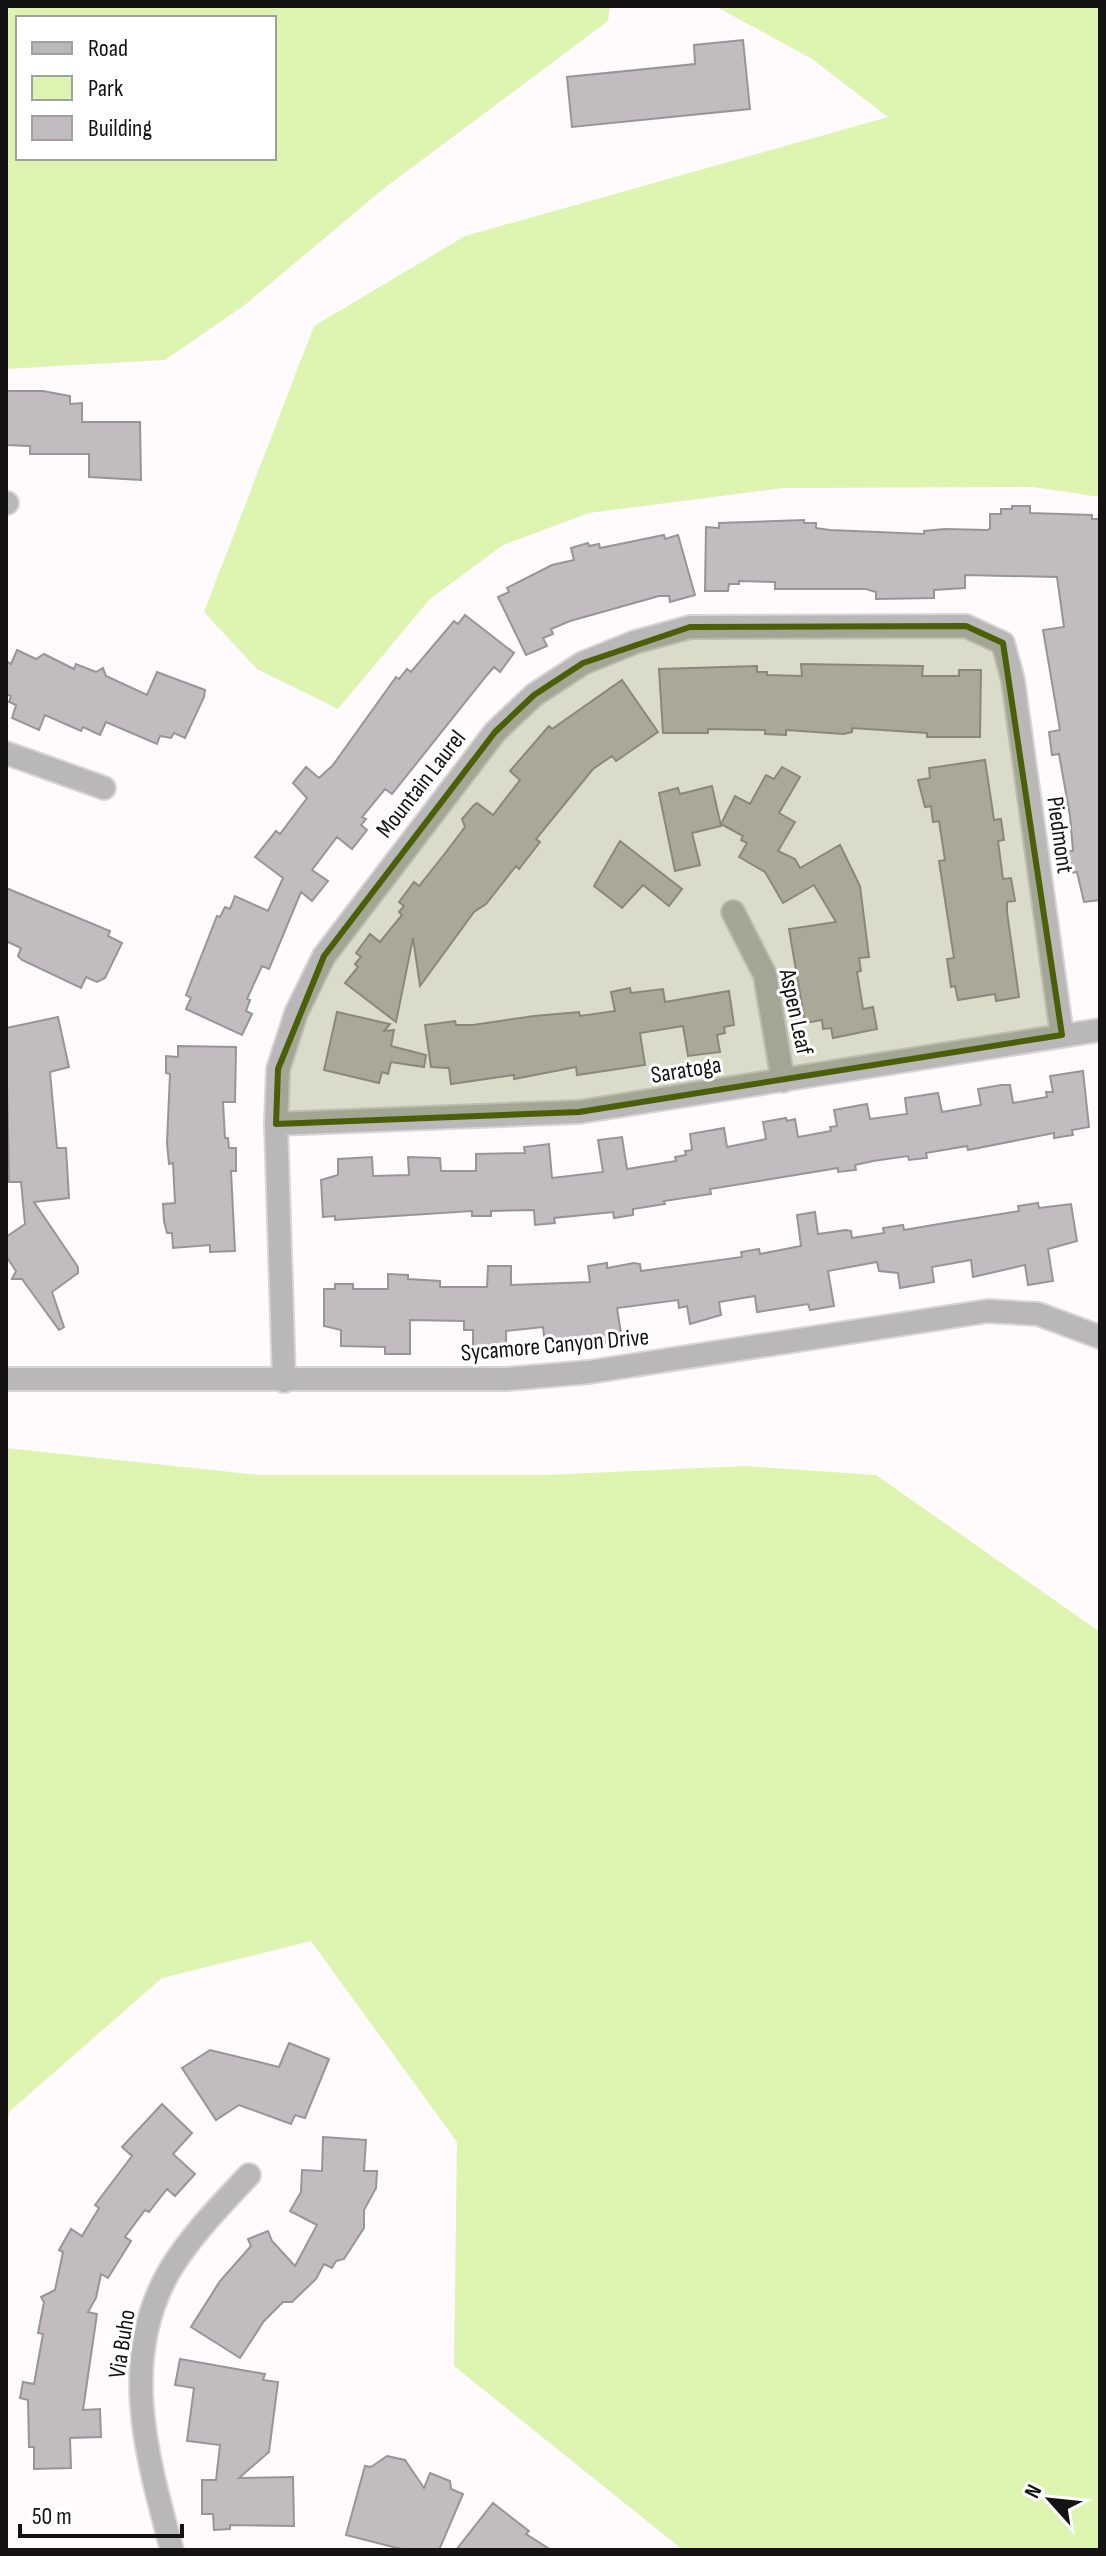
<svg xmlns="http://www.w3.org/2000/svg" width="1106" height="2556" font-family="'Sofia Sans Condensed',sans-serif">
<style>
.green{fill:#ddf5b0;fill-rule:evenodd}
.building{fill:#c2bbbf;stroke:#9a9397;stroke-width:2}
.lines{fill:none;stroke-linecap:round;stroke-linejoin:round}
.minor-casing{stroke:#d9d5d7;stroke-width:26}
.minor{stroke:#bab7b9;stroke-width:22}
.marked{fill:#4a5f07;fill-opacity:0.2;stroke:#4a5f07;stroke-width:6;stroke-linejoin:round}
.labels{text-anchor:middle;dominant-baseline:central;stroke-width:6;stroke-linejoin:round;paint-order:stroke}
.street-label{font-size:24px;fill:#141213;stroke:#fff}
</style>
<rect width="100%" height="100%" fill="#fffafc"/>
<path class="green" d="M6,6H610L608,21L383,189L246,304L165,360L6,369ZM18,18H274V158H18Z
M715,6H1100V497L1033,487L783,488L589,513L503,545L430,599L338,709L257,669L204,612L314,326L465,236L888,117L812,59Z
M6,1448L258,1475H545L745,1466L876,1475L1100,1632V2550H683L454,2366L457,2142L311,1941L162,1978L10,2111L6,2124Z"/>
<path class="building" d="M743,40L750,109L572,127L567,77L695,64L694,45Z
M6,391H43L70,396V404L82,403V422H140L141,480L89,477V454H30V446L6,445Z
M1012,506H1030V513L1092,515V519H1100V900L1084,902L1077,872L1070,873L1067,851H1073L1070,816L1059,754L1052,755L1049,732L1060,730L1043,630L1064,627L1057,577L965,575V588L934,590V598L876,599V592L866,589H775V582L739,581V584H729L728,591H705L706,527L719,528V523L804,520V523H816V528L830,530L924,534V531L945,529L987,530L990,529V514H1001V509H1012Z
M664,535L665,539L678,535L695,595L670,602L669,596H659L570,621L551,629L553,634L543,638L547,646L526,655L498,597L509,592L507,588L552,565L574,560L571,548L588,543L589,546L599,544L600,548Z
M465,615L514,653L500,672L494,667L487,675L392,794L385,789L362,817L366,819L361,825L367,830L352,849L337,837L312,870L328,881L312,901L301,892L269,969L262,966L247,999L250,1000L246,1011L252,1014L242,1035L186,1009L191,998L186,995L217,916L220,917L225,907L230,909L235,896L268,911L283,878L255,857L276,831L280,834L307,798L293,783L306,767L319,778L333,765L396,677L399,679L407,669L411,672L454,621L458,624Z
M17,650L36,659L44,654L74,669L76,664L96,672L103,668L106,676L147,695L157,672L205,690L204,697L185,738L174,733L171,738L160,736L157,744L106,722L100,735L83,727L81,731L45,715L39,730L12,718L16,705L9,702L11,696L6,694V661L11,664Z
M801,664L923,666L922,676H959V670H981L980,737H927V733L852,728V732L844,734L786,730V735L765,734V730L708,729V733H663L659,669L757,666V672H767V675L802,676Z
M622,680L658,732L616,761L612,756L593,769L536,839L540,842L519,869L516,866L486,904L474,912L420,986L413,938L396,1022L345,983L358,967L355,964L361,957L356,953L370,934L380,942L402,915L399,912L404,906L399,902L414,882L419,886L443,856L465,827L462,819L474,805L477,803L493,815L520,780L510,771L549,726L552,729Z
M985,760L994,820L1001,819L1004,840L998,841L1003,879L1011,878L1015,901L1007,902V912L1019,997L996,1001L995,994L958,1000L955,986L951,987L947,959L954,958L939,861L945,860L939,821L933,822L931,806L925,807L918,780L930,778L929,768Z
M782,767L800,777L779,813L795,822L778,851L795,859L800,868L840,845L860,886L869,957L859,958L861,971L857,972L863,1009L873,1007L877,1029L833,1038L831,1028L823,1029L822,1020L805,1023L789,929L836,922L814,885L783,903L765,872L739,857L747,843L741,840L743,836L721,824L735,796L750,804L766,775L774,779Z
M712,786L721,826L692,833L700,865L675,871L659,793L678,788L680,794Z
M620,841L682,889L669,906L643,885L622,908L594,886Z
M6,888L110,931L108,936L122,943L105,978L97,982L86,977L81,988L22,960L18,956L21,948L6,941Z
M630,988L631,993L663,989L665,1002L729,991L734,1025L724,1027L725,1033L717,1035L720,1052L688,1056L683,1026L640,1033L645,1065L577,1075L576,1067L514,1079V1075L451,1084L449,1068L431,1067L425,1025L455,1021L456,1025H473L534,1016L579,1012L580,1016L615,1011L611,992Z
M337,1012L390,1024L384,1031L394,1030L391,1046L426,1055L424,1067L391,1062L388,1074L382,1072L379,1083L324,1070Z
M58,1017L69,1067L50,1072L57,1148H66L69,1198L34,1202L78,1267V1273L52,1292L64,1327L59,1330L22,1279H12L16,1271L6,1256V1237L25,1224L21,1182H9L6,1028Z
M178,1046L236,1047L235,1102H223L225,1138H228L229,1148H236V1171H231L235,1251L210,1252V1245L173,1248L172,1233H167L164,1221L163,1204L175,1203L173,1163L169,1164L167,1143L170,1074L166,1073V1056L178,1057Z
M1083,1071L1089,1127L1072,1130L1073,1135L1054,1138V1133L968,1150L967,1146L926,1153L927,1158L909,1160L908,1156L873,1161L855,1165L856,1170L838,1172V1168L710,1189L711,1194L664,1201L665,1204L633,1209V1215L614,1218L613,1212L554,1218L555,1223L535,1225L534,1210L491,1211V1216H472V1211L335,1220V1216L323,1217L321,1180L338,1175V1159L372,1157L373,1176L409,1175L408,1157L440,1158L441,1171H476V1154L525,1153L524,1147L549,1144L552,1178L603,1172L598,1140L622,1137L627,1169L676,1161L675,1157L686,1155L685,1151L692,1150L690,1134L724,1128L727,1147L766,1139L763,1122L786,1118L787,1121L795,1119L798,1137L831,1131L830,1127L837,1126L834,1110L867,1104L870,1119L907,1114L905,1098L938,1093L942,1112L981,1105L978,1089L1001,1085H1010L1013,1103L1047,1097L1046,1092H1053L1050,1076Z
M1038,1203L1039,1208L1071,1204L1077,1241L1048,1249L1053,1281L1028,1285L1025,1265L973,1277L971,1260L932,1267L934,1282L900,1288L898,1273L879,1271L877,1262L828,1271L834,1306L810,1310L808,1304L757,1312L755,1296L719,1302L721,1315L690,1324L687,1306L679,1308L678,1300L617,1308L622,1340L597,1344L596,1339L545,1344L543,1327L506,1331V1345L473,1347V1330H464V1321L410,1320V1354H385V1347L341,1346V1330L324,1326V1289H335V1284H353V1289H388V1274L408,1275V1279L440,1281V1287H487L488,1266H511V1285L590,1282L588,1266L607,1263V1268L634,1263L640,1264L641,1271L742,1257L741,1252L759,1249L760,1254L801,1246L797,1215L815,1212L818,1234L846,1230L851,1231L852,1238L884,1233L883,1228L903,1225L904,1230L945,1223L1019,1211L1018,1206Z
M289,2043L329,2059L305,2118L295,2115L291,2124L239,2105L216,2120L182,2068L210,2050L279,2067Z
M162,2104L192,2133L173,2154L195,2174L175,2196L167,2189L149,2212L145,2210L125,2237L131,2241L108,2278L101,2274L96,2298L88,2312L97,2314L83,2410L100,2409L101,2437L70,2438L71,2468L34,2469V2447H29L28,2400L20,2398L23,2382L34,2384L43,2334L38,2333L44,2302L41,2297L55,2290L63,2252L59,2250L71,2229L82,2236L99,2208L95,2205L132,2156L122,2147Z
M323,2137L366,2140L364,2171H377L376,2188L364,2210V2228L344,2259L336,2261L332,2268L324,2264L316,2279L292,2302H283L264,2321L240,2358L191,2327L220,2281L251,2246L248,2239L268,2231L272,2241L295,2266L317,2225L290,2211L301,2192L302,2170L322,2171Z
M180,2359L265,2374L263,2380L278,2382L269,2452L239,2478L293,2477L294,2526L230,2525V2529L214,2530L213,2514H202V2480H216L220,2445L187,2441L194,2388L175,2385Z
M387,2456L405,2460L424,2488L430,2473L450,2481L451,2489L463,2494L439,2550H405L346,2535L365,2466L371,2467Z
M493,2503L529,2531L526,2534L551,2550H456Z"/>
<g class="lines">
<defs>
<path id="minor" d="M6,503H7
M6,753L104,788
M733,912L765,975L783,1081
M276,1124L579,1112L1100,1030
M6,1379H507L589,1372L988,1311L1038,1314L1100,1337
M284,1381L276,1124L278,1069L296,1013L324,956L495,732L534,695L583,663L635,642L690,627L966,626L1003,643L1013,680L1062,1035
M172,2550C147,2457 118,2359 170,2270C191,2235 222,2204 249,2175"/>
</defs>
<use href="#minor" class="minor-casing"/>
<use href="#minor" class="minor"/>
</g>
<path class="marked" d="M966,626L1003,643L1062,1035L579,1112L276,1124L278,1069L324,956L495,732L534,695L583,663L690,627Z"/>
<g class="labels">
<g class="street-label">
<text transform="translate(421 784) rotate(-52)">Mountain Laurel</text>
<text transform="translate(1060 835) rotate(82)">Piedmont</text>
<text transform="translate(796 1012) rotate(78)">Aspen Leaf</text>
<text transform="translate(686 1070) rotate(-9)">Saratoga</text>
<text transform="translate(555 1345) rotate(-5)">Sycamore Canyon Drive</text>
<text transform="translate(122 2344) rotate(-81)">Via Buho</text>
</g>
</g>
<rect width="1106" height="2556" fill="none" stroke="#141213" stroke-width="16"/>
<rect x="16" y="16" width="260" height="144" fill="#ffffff" stroke="#a1a0a1" stroke-width="2"/>
<rect x="32" y="42" width="40" height="12" fill="#bab7b9" stroke="#a1a0a1" stroke-width="2"/>
<text x="88" y="56" font-size="24" fill="#141213">Road</text>
<rect x="32" y="76" width="40" height="24" fill="#ddf5b0" stroke="#a1a0a1" stroke-width="2"/>
<text x="88" y="96" font-size="24" fill="#141213">Park</text>
<rect x="32" y="116" width="40" height="24" fill="#c2bbbf" stroke="#a1a0a1" stroke-width="2"/>
<text x="88" y="136" font-size="24" fill="#141213">Building</text>
<g transform="translate(1050 2500) rotate(297)" stroke="#ffffff" stroke-width="6" paint-order="stroke">
<path d="M0-6L14 30L0 20L-14 30Z" fill="#141213"/>
<text y="-12" font-size="22" font-weight="bold" text-anchor="middle" fill="#141213">N</text>
</g>
<path d="M20 2524v12h162v-12" fill="none" stroke="#141213" stroke-width="4"/>
<text x="32" y="2524" font-size="24" fill="#141213" stroke="#ffffff" stroke-width="6" paint-order="stroke">50 m</text>
</svg>
